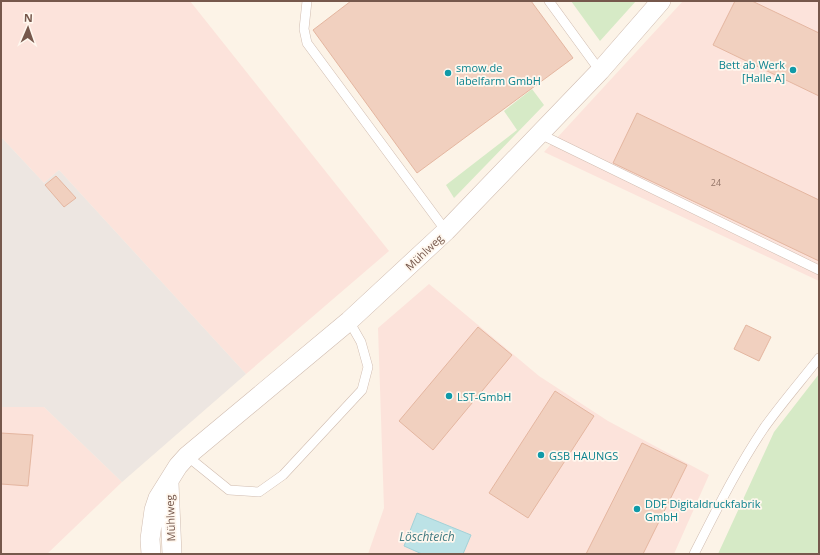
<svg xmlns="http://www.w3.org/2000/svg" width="820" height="555" font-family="'Open Sans',sans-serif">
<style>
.commercial{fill:#fce3db}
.industrial{fill:#ede6e1}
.green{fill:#d6eac6}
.water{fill:#bce2e6;stroke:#a2d2d8}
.building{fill:#f1d0bf;stroke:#e4b6a0}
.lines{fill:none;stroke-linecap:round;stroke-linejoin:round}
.lane-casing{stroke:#d0bcb0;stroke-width:10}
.street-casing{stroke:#d0bcb0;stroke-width:20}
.lane{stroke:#fff;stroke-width:9}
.street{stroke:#fff;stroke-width:19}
.culture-dot{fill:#0f9aa8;stroke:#fff7ee;stroke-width:1.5}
.labels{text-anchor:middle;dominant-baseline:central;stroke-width:3.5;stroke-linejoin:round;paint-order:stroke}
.number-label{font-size:9px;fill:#957669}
.culture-label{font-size:11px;fill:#0d838f;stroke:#fff7ee;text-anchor:start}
.street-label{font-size:11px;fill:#76584c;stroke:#fff7ee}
.water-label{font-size:12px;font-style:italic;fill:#427b82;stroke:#fff7ee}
</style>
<rect width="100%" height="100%" fill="#fcf3e7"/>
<path class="commercial" d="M1,1H190L389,251L246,374L59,170L44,183L1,137Z
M683,1H819V281L544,152Z
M429,284L539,376L608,421L709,475L674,554H368L384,508L378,328Z
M1,407H44L122,482L47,554H1Z"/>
<path class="industrial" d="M1,137L44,183L59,170L246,374L122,482L44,407H1Z"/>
<path class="green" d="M571,1H636L600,41Z
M532,89L544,105L454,198L446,185L517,130L504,111Z
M819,374V554H718L774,432Z"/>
<path class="water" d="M417,513L471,535L463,554H422L404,546Z"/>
<path class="building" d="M351,1H531L573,58L417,173L313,30Z
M735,1H752L819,33V96L713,45Z
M637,113L819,200V261L613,163Z
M56,176L76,198L64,207L45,185Z
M746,325L771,337L759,361L734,349Z
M478,327L512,355L433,450L399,421Z
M555,391L594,416L528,518L489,493Z
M1,433L33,435L28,486L1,484Z
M642,443L687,465L643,554H586Z"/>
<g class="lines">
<defs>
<path id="lane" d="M307,1L304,29L307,43L446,231
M549,1L600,71
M540,134L819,270
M187,456L229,490L259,492L283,475L362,390L368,367L361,342L349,321
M694,554C716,511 737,468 764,428C781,404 801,381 819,358"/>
<path id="street" d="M169,483L172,554
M151,554L150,539L154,510L158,498L178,466L187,456L349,321L446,231L600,71L661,1"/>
</defs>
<use href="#lane" class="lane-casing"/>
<use href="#street" class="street-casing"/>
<use href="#lane" class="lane"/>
<use href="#street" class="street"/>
</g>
<g class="culture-dot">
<circle cx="793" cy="70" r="4"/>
<circle cx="448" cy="73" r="4"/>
<circle cx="449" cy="396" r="4"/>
<circle cx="541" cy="455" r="4"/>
<circle cx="637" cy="509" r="4"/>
</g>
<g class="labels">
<g class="number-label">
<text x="716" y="182">24</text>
</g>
<g class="culture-label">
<text x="785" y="64" text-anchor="end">Bett ab Werk<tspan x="785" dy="13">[Halle A]</tspan></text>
<text x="456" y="67">smow.de<tspan x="456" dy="13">labelfarm GmbH</tspan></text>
<text x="457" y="396">LST-GmbH</text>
<text x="549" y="455">GSB HAUNGS</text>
<text x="645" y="503">DDF Digitaldruckfabrik<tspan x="645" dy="13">GmbH</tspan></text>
</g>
<g class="street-label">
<text transform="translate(424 252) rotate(-43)">Mühlweg</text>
<text transform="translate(170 518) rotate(-92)">Mühlweg</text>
</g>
<g class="water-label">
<text x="427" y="536">Löschteich</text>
</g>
</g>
<rect width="820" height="555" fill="none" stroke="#76584c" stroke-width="4"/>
<g transform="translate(28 28) rotate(2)" stroke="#fff7ee" stroke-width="3" paint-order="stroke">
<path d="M0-3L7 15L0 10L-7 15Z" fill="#76584c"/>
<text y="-6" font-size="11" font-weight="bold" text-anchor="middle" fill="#76584c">N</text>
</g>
</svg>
